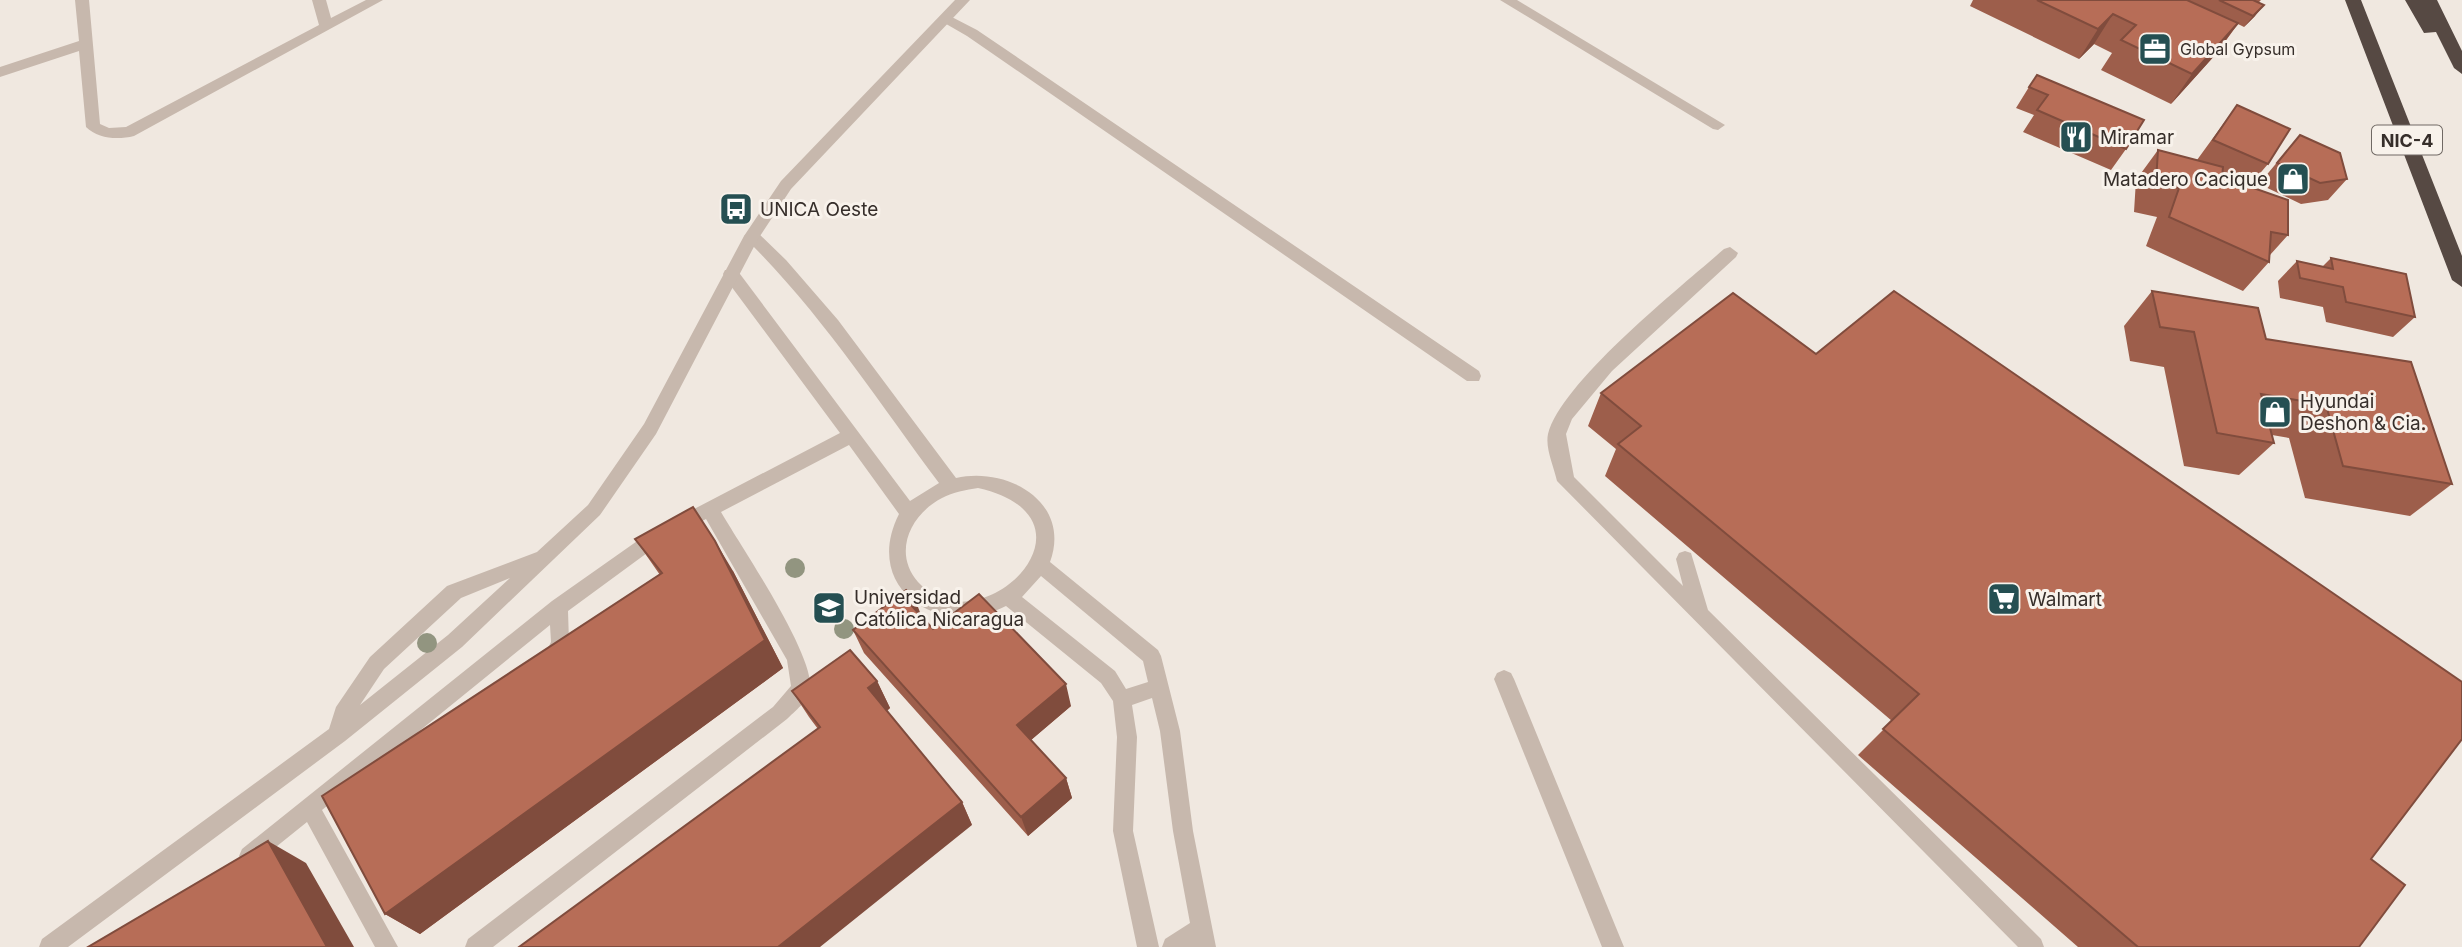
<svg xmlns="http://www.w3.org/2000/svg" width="2462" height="947" font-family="Inter,sans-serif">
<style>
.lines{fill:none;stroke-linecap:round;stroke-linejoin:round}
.lane{fill:#c7b8ad;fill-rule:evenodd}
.street{fill:#c7b8ad;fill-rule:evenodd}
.highway{fill:#564943;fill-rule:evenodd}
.tree{fill:#929580}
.wall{fill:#9d5e4b}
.shaded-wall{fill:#804c3d}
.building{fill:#b76d57;stroke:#804c3d;stroke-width:2}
.labels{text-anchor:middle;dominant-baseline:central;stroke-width:6;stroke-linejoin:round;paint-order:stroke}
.far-poi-label{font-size:16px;fill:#362e2a;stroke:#f8f2eb;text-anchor:start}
.shield{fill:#f8f2eb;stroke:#706964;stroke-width:2}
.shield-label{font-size:18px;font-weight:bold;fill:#362e2a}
.poi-label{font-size:19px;fill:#362e2a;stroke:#f8f2eb;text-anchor:start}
</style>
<rect width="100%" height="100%" fill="#f0e8e0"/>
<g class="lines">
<path class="lane" d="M1500,0H1517L1725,125L1718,130L1713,129Z
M946,14L977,30L1479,371L1481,376L1479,381H1467L967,36L941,21L939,18Z
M752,230L757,232L786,260L838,320L956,478C1007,466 1072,502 1050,562L1158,650L1161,656L1180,731L1193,831L1216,947H1162L1165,939L1190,923L1173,831L1160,731L1152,698L1132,705L1137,737L1133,831L1159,947H1137L1113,831L1117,737L1113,701L1101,683L1006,606C940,640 861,589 899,514L849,445L721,512C740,545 816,656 810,690C809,700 794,712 787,719L493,947H465L468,939L773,707L791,686L787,660L706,519L662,542L568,611L569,642L559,667L552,670L545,667L542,661L551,642L550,625L322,810L398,947H375L307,822L256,863L249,866L242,863L239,856L242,849L552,601L650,532L840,433L725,278L723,274L725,270H737L910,501L939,483C877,400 821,313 747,240L744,236ZM978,488C1113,519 979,651 918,582C892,552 911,514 942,498C953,492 966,490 978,488ZM1041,576L1143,661L1148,682L1126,689L1115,671L1022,597Z
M1730,247L1738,253L1736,257L1612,371L1572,419L1566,434L1574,477L1683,586L1676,559L1679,553L1685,551L1691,553L1708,610L2041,939L2044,947H2018L1557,481C1554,467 1545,448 1548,434C1562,381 1681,287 1724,249Z"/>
<path class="street" d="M75,0H89L100,124L109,128L126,127L319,25L312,0H326L331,18L366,0H383L134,136C118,140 98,139 86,127L79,51L0,77V67L79,41Z
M955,0H970L791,189L758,239L656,434L600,515L462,647L345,741L68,947H39L42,939L329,729L336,707L370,657L447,586L537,552L588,505L644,424L744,236L781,181ZM510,578L448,635L360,705L384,669L461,598Z
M1504,670L1511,673L1514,679L1624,947H1602L1494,679L1497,673Z"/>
<path class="highway" d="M2345,0H2361L2462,256V287L2452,280Z
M2405,0H2437L2462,51V74L2454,68L2436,32L2424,33Z"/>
</g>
<g class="tree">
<circle cx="795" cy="568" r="10"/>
<circle cx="844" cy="629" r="10"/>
<circle cx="427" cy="643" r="10"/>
</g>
<path class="wall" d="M1973,0H2187L2213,12L2188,0H2261L2258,3L2255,16L2244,27L2238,24L2216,54L2171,104L2101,70L2112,53L2094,44L2079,59L1970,6Z
M2029,87L2144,120L2126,149L2111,170L2023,132L2034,115L2016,108Z
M2237,105L2268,164L2250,185L2223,173L2222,177L2288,235L2270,255L2269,262L2243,291L2146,246L2157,217L2134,212L2136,180L2158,150L2197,160Z
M2300,135L2347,179L2328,200L2301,204L2259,184Z
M2331,258L2415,317L2393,337L2326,322L2323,307L2280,298L2278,281L2297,261L2322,267Z
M2152,291L2266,339L2452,484L2410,516L2305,498L2289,438L2272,435L2274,443L2239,475L2184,466L2164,367L2130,361L2124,326Z
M1601,393L2371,859L2359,947H2078L1858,755L1892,721L1605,476L1616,449L1588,426Z
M635,539L733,571L783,668L420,934L385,914L660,575Z
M922,617L933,629L1071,706L1031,740L1066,778L1072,798L1028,836L864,653L853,630Z
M877,681L890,708L887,711L962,802L972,825L818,729L809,717L792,691Z"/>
<path class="shaded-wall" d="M2264,5L2255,16L2244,27L2253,16Z
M2113,14L2094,44L2079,59L2098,29Z
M2238,23L2216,54L2171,104L2192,74Z
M715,541L733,571L783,668L420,934L385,914Z
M915,599L924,623L909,603Z
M877,681L890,708L882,714L868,688Z
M1066,684L1071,706L1024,746L1017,725Z
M1066,778L1072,798L1028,836L1021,817Z
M962,802L972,825L820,947H778Z
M268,841L306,863L354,947H327Z"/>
<path class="building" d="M2037,0H2187L2238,23L2192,74L2121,40L2136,25L2113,14L2098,29Z
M2219,0H2253L2264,5L2253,16Z
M2037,75L2144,120L2126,149L2037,110L2048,95L2029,87Z
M2237,105L2290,129L2268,164L2213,140Z
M2300,135L2340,153L2347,179L2320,183L2277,163Z
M2158,150L2223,167L2222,177L2288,200V235L2271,232L2269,262L2169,217L2179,188L2156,182Z
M2331,258L2406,274L2415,317L2346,302L2343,287L2300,278L2297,261L2333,269Z
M1894,291L2462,682V739L2371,859L2405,885L2359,947H2138L1883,729L1919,694L1618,444L1641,426L1601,393L1733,293L1816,354Z
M2152,291L2258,308L2266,339L2411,362L2452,484L2343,466L2326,405L2261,394L2274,443L2217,433L2194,332L2160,327Z
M693,507L715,541L765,640L385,914L322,796L662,573L635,539Z
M906,590L915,599L909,603L933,629L979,594L1066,684L1017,725L1066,778L1021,817L853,630Z
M850,650L877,681L868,688L962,802L778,947H519L820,727L792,691Z
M268,841L327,947H88Z"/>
<defs>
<symbol id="office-square" viewBox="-11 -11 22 22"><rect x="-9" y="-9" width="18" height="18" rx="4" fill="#254f52" stroke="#f8f2eb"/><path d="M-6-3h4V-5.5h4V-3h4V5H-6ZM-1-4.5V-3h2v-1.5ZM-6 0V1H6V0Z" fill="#fff"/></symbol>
<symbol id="restaurant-square" viewBox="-11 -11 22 22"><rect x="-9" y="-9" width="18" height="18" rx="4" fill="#254f52" stroke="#f8f2eb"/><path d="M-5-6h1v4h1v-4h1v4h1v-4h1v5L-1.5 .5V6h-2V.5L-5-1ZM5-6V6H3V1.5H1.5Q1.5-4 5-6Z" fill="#fff"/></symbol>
<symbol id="shop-square" viewBox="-11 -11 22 22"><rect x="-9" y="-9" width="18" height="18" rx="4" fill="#254f52" stroke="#f8f2eb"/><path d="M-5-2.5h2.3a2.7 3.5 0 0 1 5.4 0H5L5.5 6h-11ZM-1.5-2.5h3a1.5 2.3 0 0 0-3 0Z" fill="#fff"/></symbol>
<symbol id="bus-square" viewBox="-11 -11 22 22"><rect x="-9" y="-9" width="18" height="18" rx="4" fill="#254f52" stroke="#f8f2eb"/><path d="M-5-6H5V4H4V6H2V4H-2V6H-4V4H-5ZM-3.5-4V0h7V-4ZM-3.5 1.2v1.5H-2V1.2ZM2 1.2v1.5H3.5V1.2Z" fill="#fff"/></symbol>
<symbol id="supermarket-square" viewBox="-11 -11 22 22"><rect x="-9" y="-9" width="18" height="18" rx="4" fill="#254f52" stroke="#f8f2eb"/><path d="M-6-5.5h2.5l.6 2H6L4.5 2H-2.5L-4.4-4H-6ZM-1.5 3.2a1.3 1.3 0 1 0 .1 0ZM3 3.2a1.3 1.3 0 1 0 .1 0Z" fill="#fff"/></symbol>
<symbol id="university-square" viewBox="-11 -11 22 22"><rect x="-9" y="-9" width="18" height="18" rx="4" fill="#254f52" stroke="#f8f2eb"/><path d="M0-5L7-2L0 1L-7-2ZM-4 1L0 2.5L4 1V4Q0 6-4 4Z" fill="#fff"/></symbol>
</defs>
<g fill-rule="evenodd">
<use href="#office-square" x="2136" y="30" width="38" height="38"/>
<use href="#restaurant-square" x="2057" y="118" width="38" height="38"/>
<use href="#shop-square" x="2274" y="160" width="38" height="38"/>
<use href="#bus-square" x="717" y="190" width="38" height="38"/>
<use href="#shop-square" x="2256" y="393" width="38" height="38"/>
<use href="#supermarket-square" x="1985" y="580" width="38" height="38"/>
<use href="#university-square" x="810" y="589" width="38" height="38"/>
</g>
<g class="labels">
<g class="far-poi-label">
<text x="2180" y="49">Global Gypsum</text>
</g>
<rect class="shield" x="2372" y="125.5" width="70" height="29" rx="5"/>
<g class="shield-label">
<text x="2407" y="140">NIC-4</text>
</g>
<g class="poi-label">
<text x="2100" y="137">Miramar</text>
<text x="2268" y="179" text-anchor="end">Matadero Cacique</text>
<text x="760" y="209">UNICA Oeste</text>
<text x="2300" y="401">Hyundai<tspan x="2300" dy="22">Deshon &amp; Cia.</tspan></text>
<text x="854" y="597">Universidad<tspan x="854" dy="22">Católica Nicaragua</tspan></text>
<text x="2028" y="599">Walmart</text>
</g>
</g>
</svg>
